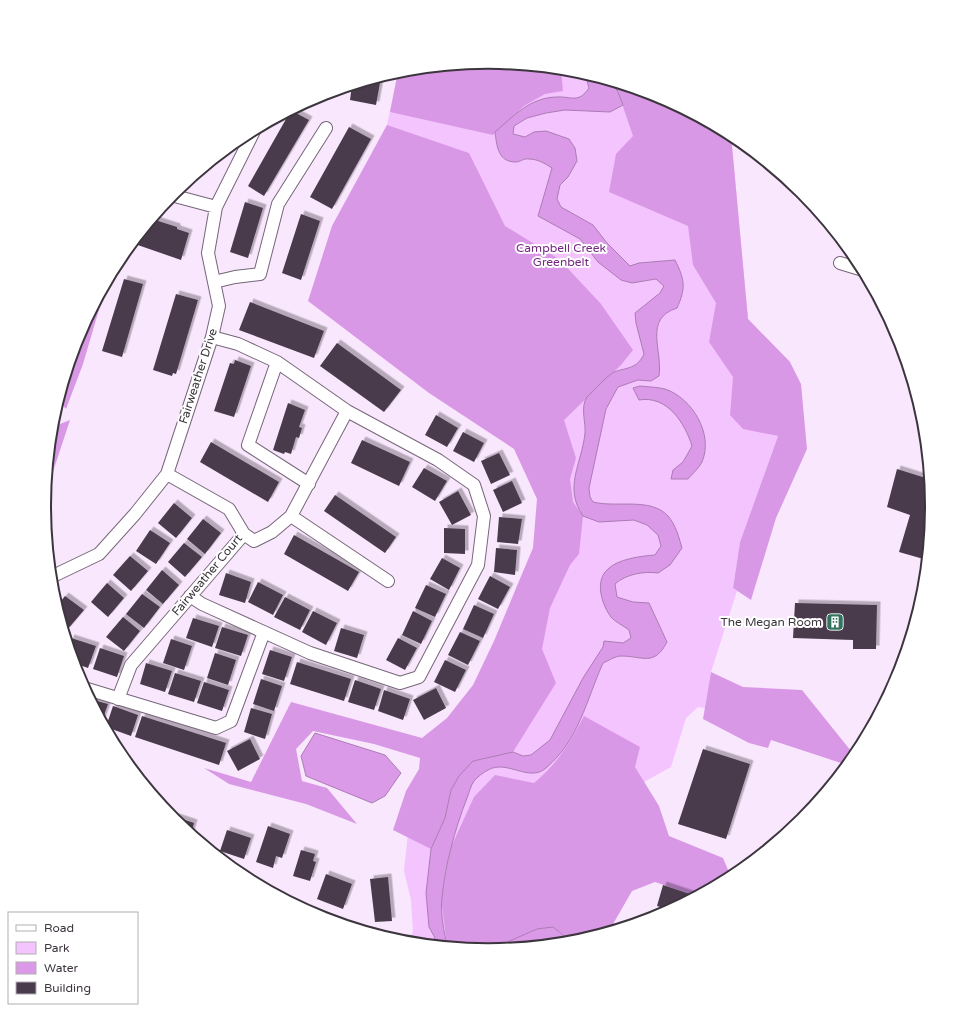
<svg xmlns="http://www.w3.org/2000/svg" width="976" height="1012" font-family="'Varela Round',sans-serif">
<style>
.green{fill:#f4c4fe}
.forest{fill:#d998e6}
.water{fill:#db9ae7;stroke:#ab7cb4}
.building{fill:#493b4c;filter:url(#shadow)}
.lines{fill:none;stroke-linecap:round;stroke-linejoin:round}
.street-casing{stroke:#766679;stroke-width:14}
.street{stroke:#fff;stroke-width:12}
.labels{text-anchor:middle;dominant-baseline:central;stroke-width:4;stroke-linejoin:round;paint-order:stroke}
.park-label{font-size:12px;fill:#752883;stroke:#fff}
.street-label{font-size:12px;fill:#3c353e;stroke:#fff}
.poi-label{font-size:12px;fill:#3c353e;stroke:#fff;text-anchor:end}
.rim{fill:none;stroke:#3c353e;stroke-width:2}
</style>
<defs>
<filter id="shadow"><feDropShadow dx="3.5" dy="-3.5" stdDeviation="0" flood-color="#0004"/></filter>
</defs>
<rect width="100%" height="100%" fill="#f9e7fd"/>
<path class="green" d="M488,62L575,71L658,96L731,135L748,319L790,362L765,433L778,436L740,542L733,588L737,591L711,672L705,708L698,707L686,718L671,767L644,782L590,937L574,942L488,950L406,942L413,932L411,900L404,871L408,833L406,791L480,692L516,588L533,548L546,500L523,450L332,226L387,125L398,72Z"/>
<path class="forest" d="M488,62L560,69L561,70L563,91L545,94L524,106L493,135L390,112L398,72Z
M612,82L658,96L731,135L748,319L790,362L801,384L807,449L776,518L751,600L733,588L740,542L778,436L743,429L730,415L733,377L709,342L716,303L693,265L688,226L609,192L616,154L633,136L618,92Z
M387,125L469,153L505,226L559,259L601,304L633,350L621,365L564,420L576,458L570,479L573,502L583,516L579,554L570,565L550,608L542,649L556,683L513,752L473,761L451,790L445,818L431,849L393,830L406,791L419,769L420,758L374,744L313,731L296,749L302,781L327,788L357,824L306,804L229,784L204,768L251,782L291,702L422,738L447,718L473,685L494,641L533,548L537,499L514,449L429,393L308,301L332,226Z
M108,279L83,364L66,409L58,400L78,336Z
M70,420L45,496L51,437L55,426Z
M711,672L743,687L802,690L855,756L847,765L771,740L768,748L749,743L703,719Z
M584,716L640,747L635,767L659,806L669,836L723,858L728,870L737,874L696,896L655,882L632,891L609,931L574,942L553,927L537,929L489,950L447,946L441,898L451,847L474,797L495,775L534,783C558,763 569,744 584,716Z"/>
<path class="water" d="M581,72L612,82L618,92L623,105L610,112L565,110L546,113L527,118L514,126L513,134L525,137L534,132L546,131L569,139L575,148L577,161L568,177L560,185L557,199L561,207L593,225L607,243L630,266L639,263L675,260C685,280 686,288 677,308C643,319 663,350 659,376L651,381L638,380L618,387L606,409L589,488L590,497L593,502C616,508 651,497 668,516C676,525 679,538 682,548L670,565L658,573C644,571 626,574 615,584L617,597L633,602L649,603L667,642C654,667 643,656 621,656C615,656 608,661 603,663C586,701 579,740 546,768C529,783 507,759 488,770C484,772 477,777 474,781C471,785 469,793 467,798C455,829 445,865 442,898C440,913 444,931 447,946L435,945V938L429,927L426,893L431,849L445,818L451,790L459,776L473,761L513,752L523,756L531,755L550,740L583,678L603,647L604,641L623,643L631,638L629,630C624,626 615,622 611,617C602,605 594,581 608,569C618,559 641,556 655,555L661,546L658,535L647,525L634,520L599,522L583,516C563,487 582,464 585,433C586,423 580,407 587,397C592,392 608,375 614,372C628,367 637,369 644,354L636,323L635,313L660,293L664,286L656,279L632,283L621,280L598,262L580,239L538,216L552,168C544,163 538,159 528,159C524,158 520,162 516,162C498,162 497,147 495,132C514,116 529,98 556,97C572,96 578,104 589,88L586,77Z
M640,386C648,387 657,387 665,389C692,398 714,434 702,462C699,468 692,474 688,479H671L673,470L683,462L692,446C685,423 667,395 639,400L633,388Z
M315,733L385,755L401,773L385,796L372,803L306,776L301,756Z
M553,927L572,942L489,950L537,929Z"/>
<path class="building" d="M381,77L376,105L350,100L352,85Z
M290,112L293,114L294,112L309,120L264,196L248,186Z
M349,127L371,139L332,209L310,197Z
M245,202L263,208L248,258L230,252Z
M301,214L320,221L301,280L282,273Z
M152,219L177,227V229L189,233L181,260L132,243Z
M124,279L143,284L122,357L102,351Z
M176,294L198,300L176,374L173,373L172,376L153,370Z
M250,302L324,331L314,358L239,330Z
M337,343L401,390L384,412L320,366Z
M235,360L251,366L234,417L214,411L230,363L234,364Z
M288,403L305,410L299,427L302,428L299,438L296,437L291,454L285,452L284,454L273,450Z
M436,415L458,428L447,447L425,435Z
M463,432L484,443L474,462L453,451Z
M362,440L410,462L399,486L351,463Z
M211,442L279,482L268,502L200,462Z
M499,453L510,475L491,484L481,461Z
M424,468L447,481L435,501L412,487Z
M897,469L929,479L932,506L927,560L899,552L910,515L887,507Z
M512,481L522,503L503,512L493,490Z
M458,491L471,515L452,525L439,502Z
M335,495L396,537L385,553L324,511Z
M174,503L192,518L176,538L158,523Z
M499,517L522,519L518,544L497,542Z
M203,519L221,533L205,554L187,539Z
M444,528L465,529V554L444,553Z
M150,530L170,543L156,564L136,551Z
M294,535L359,572L348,591L284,554Z
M184,543L202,557L185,577L168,562Z
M496,548L517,550L515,575L494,572Z
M130,556L148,571L131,591L113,575Z
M442,558L460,568L449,590L430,579Z
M162,570L179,585L163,604L146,590Z
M226,573L251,582L245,603L219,595Z
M490,576L510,587L498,609L478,599Z
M258,582L283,595L273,615L248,602Z
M107,583L124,598L108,617L91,602Z
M426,585L446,594L435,617L415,608Z
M142,594L160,607L144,628L126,614Z
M65,596L84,610L67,630L63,627L57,606Z
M285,597L310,610L300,630L274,617Z
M795,603L877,605L876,649H853V640L793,638Z
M474,605L494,614L483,638L463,629Z
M313,611L337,623L326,645L302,632Z
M413,611L432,621L421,644L402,635Z
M123,617L140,631L124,651L106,637Z
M193,618L219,626L212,647L186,638Z
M222,627L248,635L241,656L215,648Z
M341,628L364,635L357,658L334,651Z
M460,632L480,641L468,665L448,655Z
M71,638L96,646L88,668L74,663L68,645Z
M398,638L417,648L405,670L386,660Z
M171,639L192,646L184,670L163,663Z
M100,648L124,656L117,677L93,669Z
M270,650L292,657L284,681L262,674Z
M215,653L236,660L228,685L207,678Z
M445,660L466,670L455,692L434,682Z
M297,662L351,679L344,701L290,684Z
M146,663L172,671L165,692L140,684Z
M175,673L201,681L194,702L168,694Z
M261,679L282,686L274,711L253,704Z
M355,680L381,689L374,710L348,702Z
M204,682L229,690L222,711L197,703Z
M436,688L446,708L424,720L413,700Z
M384,690L410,699L403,720L378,711Z
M90,699L108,704L102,721Z
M113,706L138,715L131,736L106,727Z
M251,708L272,714L265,739L244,732Z
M142,716L226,743L219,765L135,737Z
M250,739L260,759L238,771L227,751Z
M703,749L750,764L726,839L678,824Z
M173,816L194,823L191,834L174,820Z
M268,826L290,834L282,858L276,856L273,868L256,862Z
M227,830L251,838L244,859L220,851Z
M301,850L315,854L313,861L316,862L310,881L293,876Z
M326,874L352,884L343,909L317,899Z
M388,877L392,921L375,922L370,879Z
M663,885L696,896L670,910L657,906Z"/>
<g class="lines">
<defs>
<path id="street" d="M171,195L216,207
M840,263L863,270
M214,282L235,277L260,274L278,204L326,128
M277,362L248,445L309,484
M291,516L388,581
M244,534L254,541L272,532L291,516L347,411
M51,577L99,554L135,514L167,474L212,337L219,306L208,253L216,207L255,129
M190,596L202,604L310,653L400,683L419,677L478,565L484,516L474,485L438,460L347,411L277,362L238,344L212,337
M84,688L216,728L231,721L264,632
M118,699L131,665L244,534L229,509L167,474"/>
</defs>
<use href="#street" class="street-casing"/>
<use href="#street" class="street"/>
</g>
<defs>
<symbol id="building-square" viewBox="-11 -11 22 22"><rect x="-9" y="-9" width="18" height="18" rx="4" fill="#33725f" stroke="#fff"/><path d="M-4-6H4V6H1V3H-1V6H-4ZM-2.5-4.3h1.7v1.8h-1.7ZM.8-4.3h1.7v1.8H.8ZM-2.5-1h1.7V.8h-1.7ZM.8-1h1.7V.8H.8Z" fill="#fff"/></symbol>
</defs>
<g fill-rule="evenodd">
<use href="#building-square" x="825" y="612" width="20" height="20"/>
</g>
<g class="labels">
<g class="park-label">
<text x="561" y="248">Campbell Creek<tspan x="561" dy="14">Greenbelt</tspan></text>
</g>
<g class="street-label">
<text transform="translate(198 376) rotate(-72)">Fairweather Drive</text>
<text transform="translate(207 575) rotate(-50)">Fairweather Court</text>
</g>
<g class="poi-label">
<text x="822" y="622">The Megan Room</text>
</g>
</g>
<path d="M0 0H976V1012H0ZM51 506a437 437 0 1 1 874 0a437 437 0 1 1-874 0Z" fill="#fff" fill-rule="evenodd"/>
<path class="rim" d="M51 506a437 437 0 1 1 874 0a437 437 0 1 1-874 0Z"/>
<rect x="8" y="912" width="130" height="92" fill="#ffffff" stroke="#b1aeb2"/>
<rect x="16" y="925" width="20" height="6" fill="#ffffff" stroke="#b1aeb2"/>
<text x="44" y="932" font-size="12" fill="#3c353e">Road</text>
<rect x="16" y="942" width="20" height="12" fill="#f4c4fe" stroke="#b1aeb2"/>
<text x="44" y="952" font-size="12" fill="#3c353e">Park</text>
<rect x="16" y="962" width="20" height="12" fill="#db9ae7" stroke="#b1aeb2"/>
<text x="44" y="972" font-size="12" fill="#3c353e">Water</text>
<rect x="16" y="982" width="20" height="12" fill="#493b4c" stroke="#b1aeb2"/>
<text x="44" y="992" font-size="12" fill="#3c353e">Building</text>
</svg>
